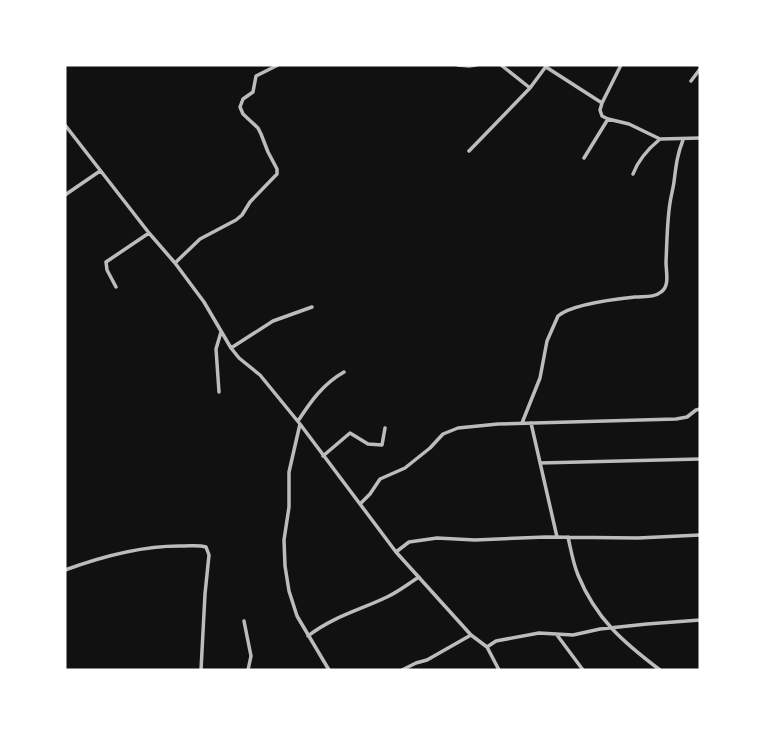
<svg xmlns="http://www.w3.org/2000/svg" width="765" height="735" font-family="'Sofia Sans Condensed',sans-serif">
<style>
.lines{fill:none;stroke-linecap:round;stroke-linejoin:round}
.minor{stroke:#bcbcbc;stroke-width:3.5}
</style>
<rect width="100%" height="100%" fill="#111"/>
<g class="lines">
<path class="minor" d="M458,65L469,66L476,65
M501,65L530,88
M621,65L602,103L600,110L602,116L608,119L629,124L660,139L700,138
M546,67L602,103
M691,81L700,69
M65,125L149,233L175,263L204,302L231,348L239,358L260,375L300,424L396,552L471,635L487,647L499,670
M469,151L530,88L547,65
M584,158L608,119
M633,174C638,160 648,149 660,139
M65,195L100,171
M175,263L200,239L236,220L242,215L250,202L277,174V169L268,152L261,134L258,128L243,114L240,107L243,99L253,92L256,76L278,65
M116,287L107,270L106,262L149,233
M231,348L273,321L312,307
M219,392L216,349L221,332
M298,421C311,401 323,384 344,372
M522,423L540,378L547,341L558,316C572,304 616,299 635,297C644,296 654,298 661,292C670,286 666,272 666,262C667,242 667,222 670,203C671,196 673,189 674,182C676,166 677,155 683,140
M531,423L557,537
M300,424L289,472V507L284,540L285,566L289,591L297,616L329,670
M323,456L350,433L368,444L382,445L385,428
M540,463L700,459
M360,504L370,494L380,479L405,468L430,448L443,434L458,428L498,424L676,419L687,417L696,410L700,409
M568,537C571,550 573,563 578,575C596,619 623,642 660,670
M396,552L409,542L437,538L475,540L546,537L638,538L700,535
M65,570C103,556 143,545 184,546C192,546 199,545 206,547L209,555L205,594L201,670
M244,621L251,656L248,670
M557,635L583,670
M308,636C332,617 360,610 387,597C398,592 408,584 419,577
M487,647L496,641L539,633L573,635L600,629L647,624L700,620
M402,670L416,663L427,660L471,635"/>
</g>
<rect width="765" height="735" fill="none" stroke="#ffffff" stroke-width="133"/>
</svg>
